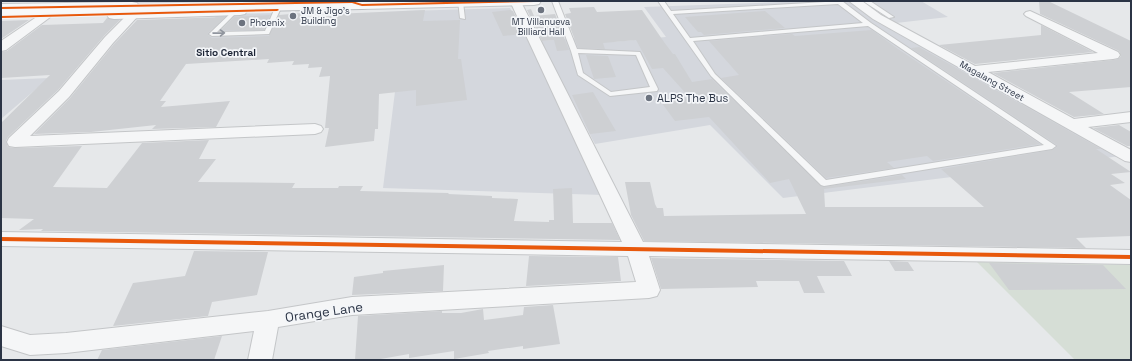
<svg xmlns="http://www.w3.org/2000/svg" width="1132" height="361" font-family="'Space Grotesk',sans-serif">
<style>
.built{fill:#d4d7dd}
.green{fill:#d6ded6}
.building{fill:#ced0d3}
.lines{fill:none;stroke-linecap:round;stroke-linejoin:round}
.service-casing{stroke:#c4c6c8;stroke-width:2}
.minor-casing{stroke:#c4c6c8;stroke-width:2}
.primary-casing{stroke:#c2c5c8;stroke-width:2}
.trunk-casing{stroke:#b8bbbf;stroke-width:2}
.service{fill:#f5f6f7;fill-rule:evenodd}
.minor{fill:#f5f6f7;fill-rule:evenodd}
.primary{fill:#f8f8f8;fill-rule:evenodd}
.trunk{fill:#f8f8f8;fill-rule:evenodd}
.cycleway-casing{stroke:#f4f6f9;stroke-width:2}
.cycleway{fill:#e8590c;fill-rule:evenodd}
.oneway{stroke:#90959e}
.poi-dot{fill:#6c737f;stroke:#f4f6f9;stroke-width:1.5}
.labels{text-anchor:middle;dominant-baseline:central;stroke-width:3.5;stroke-linejoin:round;paint-order:stroke}
.far-poi-label{font-size:9px;fill:#2b3445;stroke:#f4f6f9;text-anchor:start}
.far-street-label{font-size:9px;fill:#2b3445;stroke:#f4f6f9}
.far-neighbourhood-label{font-size:10px;font-weight:bold;fill:#1d2536;stroke:#f4f6f9}
.poi-label{font-size:11px;fill:#2b3445;stroke:#f4f6f9;text-anchor:start}
.near-street-label{font-size:13px;fill:#2b3445;stroke:#f4f6f9}
</style>
<rect width="100%" height="100%" fill="#e6e8ea"/>
<path class="built" d="M79,1H261L73,5Z
M809,1H848L881,24L1121,156L783,198L710,125L595,144L540,41L608,36L612,42L666,37L644,7Z
M863,1H921L948,17L896,23Z
M510,8L526,37L603,195L383,188L405,11Z
M280,13L267,44L180,47L219,14Z
M49,78L1,119V80Z"/>
<path class="green" d="M977,262L1131,265V360H1075Z"/>
<path class="building" d="M1039,1H1048L1131,41V87L1069,92L1104,114L1074,117L993,73L1113,60L1118,59L1121,56L1119,51L1040,14Z
M594,7L597,12L642,10L664,42L673,54H675L692,82L712,79L821,186L824,187L902,175L906,179L824,189L825,207H984L941,169L1052,150L1057,147V145L911,48L919,47L1101,149H1096L1131,172L1111,174L1125,183L1110,185L1131,200V236L1076,238L1086,248L644,241L631,215L625,182H650L655,204L657,208H663L664,216L806,214L789,179L770,183L709,117L675,121L661,102L690,98L663,68L652,69L636,40L603,43L605,49L578,48L565,14L571,13L569,8Z
M531,9L534,16L555,14L569,50L557,51L554,40L542,41L527,10Z
M425,10L423,21L460,20L458,59H461L467,100L416,106V90L379,94L378,129H375L374,141L325,147L329,128H325L330,76L319,77L322,67L308,68L309,64L292,65L294,61L267,63L269,59L186,64L160,101H166L161,107L230,101L216,127L152,129L156,125L91,132L34,134L70,98L114,44L137,20L225,17L208,33V35L212,38L269,36L279,15L302,13L301,19L333,16L334,14Z
M510,10L513,11L524,34L503,36L492,12Z
M765,11L785,28L704,35L701,32H698L685,17Z
M270,15L264,30H221L234,17Z
M107,18L120,20L104,36L58,90L8,137L6,141L8,147L15,148L82,146L53,187L107,188L142,143L209,140L199,159H216L198,182L295,183L292,188H338L339,186H363L360,191L449,193L448,194L492,196V198L518,199L514,221L549,222V220H554L553,189L572,188L573,223H612L620,240L41,231L43,229L19,230L34,219L1,218V123L50,75L1,78V52L7,51L42,25L103,23Z
M29,20L1,39V21Z
M1041,25L1093,52L975,64L939,45L1041,35Z
M872,30L898,49L1040,144L933,161L927,156L887,162L894,168L826,178L721,78L739,75L709,41L792,34L795,36Z
M586,55L608,56L616,77L594,79Z
M593,92L616,131L590,134L572,95Z
M1119,125L1131,132V146H1127L1093,128Z
M194,251L268,252L257,295L212,302L208,316L113,326L133,283L185,276Z
M529,256L618,257L621,281L526,286Z
M651,258L844,261L852,276H817L825,293H804L799,281H756L758,287L661,289Z
M889,261L908,262L914,271H895Z
M989,263L1103,265L1126,289L1009,290Z
M444,265L443,291L352,295L354,277L383,273V271Z
M553,305L560,344L523,349V346L488,351L489,353L454,359V351L409,358V354L375,360H355L358,316L442,311V313H461L483,309L484,320L523,315L524,307Z
M222,336L214,360H97L102,350Z"/>
<g class="lines">
<defs>
<path id="service" d="M458,1L463,2L465,19L460,18Z
M552,1H558L577,49L640,52L658,89L657,91L610,96L578,75L571,51ZM578,53L636,55L650,87L611,92L583,73Z
M658,1H664L671,11L842,1L871,23L1056,146L1052,149L824,186L821,185L711,76ZM838,4L863,23L690,38L673,14ZM868,26L1044,145L826,180L715,74L693,41Z
M863,1H870L894,17L889,18Z
M277,8L280,10L269,34L212,36L209,34L235,9L238,11L217,32L265,31L274,10Z"/>
<path id="minor" d="M510,1L521,2L643,242L1131,250V264L649,256L660,290L657,296L649,298L352,315L278,327L272,360H248L254,331L66,353L30,355L1,346V326L30,335L66,333L268,311L352,297L636,282L628,256L1,246V232L622,242Z
M849,1H862L881,15L975,66L1098,53L1026,16L1024,14L1026,12L1030,11L1118,52L1120,55L1118,58L1113,59L988,72L1074,119L1131,112V122L1088,127L1131,150V162L1125,161L873,19Z
M134,11L138,12L140,14L138,16L113,43L69,97L30,136L315,124L321,126L323,129L321,132L315,134L15,147L9,146L7,142L9,138L59,91L105,37L130,12Z
M45,12L49,14L51,16L49,18L6,50L1,51V41L41,14Z"/>
<path id="primary" d="M334,1H541L539,4L534,5L362,9L351,6L335,5Z
M132,2L137,3L139,6L137,9L132,10L240,7L245,8L247,11L245,14L240,15L114,19L109,18L107,15L109,12L131,10L1,12V4Z"/>
<path id="trunk" d="M354,1L367,2L369,5L367,8L362,9L1,16V8Z"/>
</defs>
<use href="#service" class="service-casing"/>
<use href="#minor" class="minor-casing"/>
<use href="#primary" class="primary-casing"/>
<use href="#trunk" class="trunk-casing"/>
<use href="#service" class="service"/>
<use href="#minor" class="minor"/>
<use href="#primary" class="primary"/>
<use href="#trunk" class="trunk"/>
<defs>
<path id="cycleway" d="M352,1L362,4L486,1H536L534,2L362,6L352,3L1,9V7Z
M278,9L279,10L277,11L1,18V16Z
M1,237L1131,255V259L1,241Z"/>
</defs>
<use href="#cycleway" class="cycleway-casing"/>
<use href="#cycleway" class="cycleway"/>
</g>
<defs><path id="oneway-shaft" d="M-6 0H5M1.5-3L5.5 0L1.5 3" fill="none" stroke-width="1.6" stroke-linecap="round" stroke-linejoin="round"/></defs>
<use class="oneway" href="#oneway-shaft" transform="translate(219 33) rotate(-1)"/>
<g class="poi-dot">
<circle cx="541" cy="10" r="4"/>
<circle cx="293" cy="16" r="4"/>
<circle cx="242" cy="23" r="4"/>
<circle cx="649" cy="98" r="4"/>
</g>
<g class="labels">
<g class="far-poi-label">
<text x="301" y="11">JM &amp; Jigo's<tspan x="301" dy="10">Building</tspan></text>
<text x="541" y="22" text-anchor="middle">MT Villanueva<tspan x="541" dy="10">Billiard Hall</tspan></text>
<text x="250" y="23">Phoenix</text>
</g>
<g class="far-street-label">
<text transform="translate(992 81) rotate(29)">Magalang Street</text>
</g>
<g class="far-neighbourhood-label">
<text x="226" y="52">Sitio Central</text>
</g>
<g class="poi-label">
<text x="657" y="98">ALPS The Bus</text>
</g>
<g class="near-street-label">
<text transform="translate(324 312) rotate(-8)">Orange Lane</text>
</g>
</g>
<rect width="1132" height="361" fill="none" stroke="#2b3445" stroke-width="4"/>
</svg>
